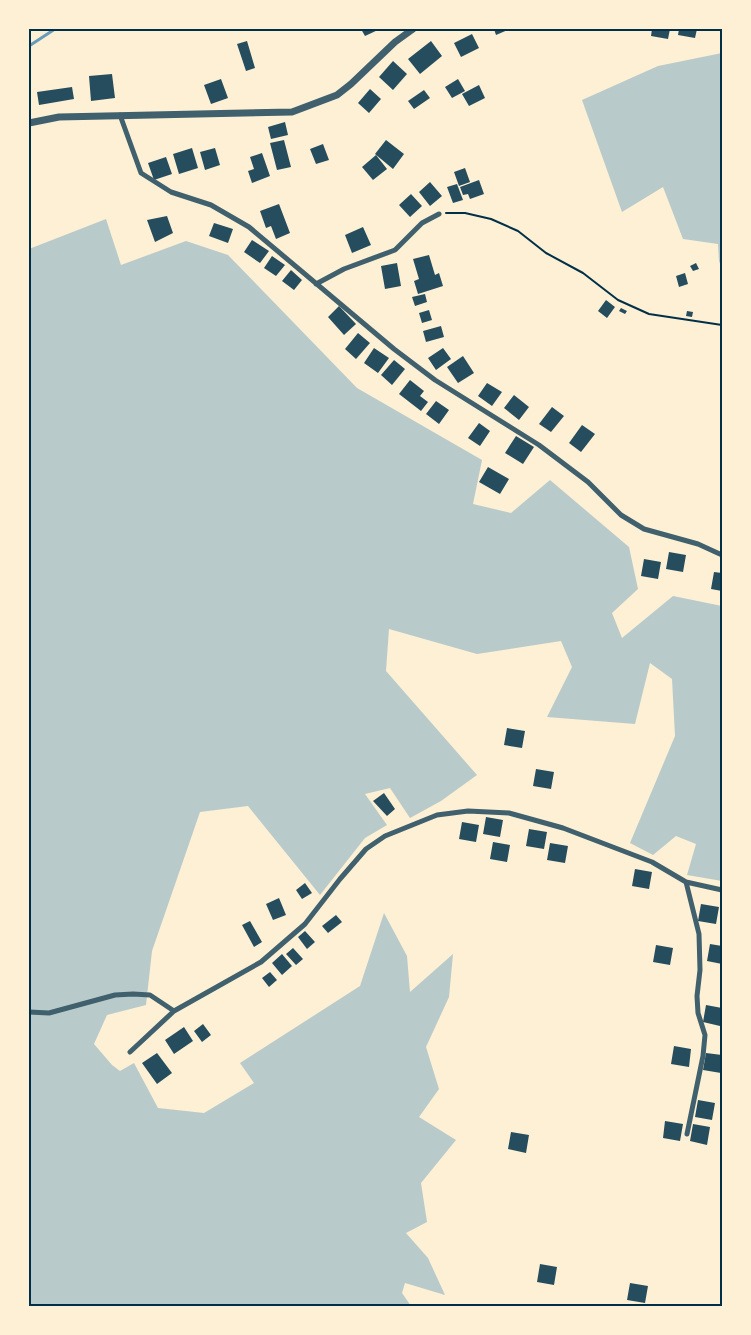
<svg xmlns="http://www.w3.org/2000/svg" width="751" height="1335" font-family="'Source Serif 4',serif">
<style>
.green{fill:#b9caca}
.lines{fill:none;stroke-linecap:round;stroke-linejoin:round}
.stream{stroke:#669bbc;stroke-width:3}
.building{fill:#264d5e}
.path{stroke:#003049;stroke-width:2}
.minor{stroke:#3f606c;stroke-width:5}
.tertiary{stroke:#3f606c;stroke-width:7}
.neatline{fill:none;stroke:#003049;stroke-width:2}
</style>
<rect width="100%" height="100%" fill="#fdf0d5"/>
<path class="green" d="M722,53V269L719,261L718,244L683,239L663,187L622,212L582,100L658,66Z
M106,219L121,265L186,241L228,255L357,388L482,460L473,504L511,513L550,480L629,547L638,589L612,613L622,638L673,596L722,606V881L687,875L696,844L676,836L653,855L630,843L675,736L672,679L650,663L635,724L547,717L572,667L561,641L477,654L389,629L386,671L477,775L441,801L410,818L390,788L365,794L387,825L365,838L320,895L248,806L200,812L152,951L146,1005L107,1015L94,1044L112,1065L120,1071L134,1063L158,1108L204,1113L254,1083L240,1063L360,986L384,913L407,956L410,992L453,954L449,997L426,1047L439,1089L419,1117L456,1140L421,1183L427,1222L406,1233L428,1258L445,1295L405,1283L402,1293L411,1306H29V249Z"/>
<g class="lines">
<path class="stream" d="M29,46L55,29"/>
</g>
<path class="building" d="M361,29H380L365,36Z
M494,29H510L496,35Z
M652,29H670L668,39L651,36Z
M679,29H697L695,38L678,35Z
M472,34L479,48L461,57L454,43Z
M247,41L255,68L246,71L237,44Z
M431,41L442,56L420,74L408,59Z
M393,61L407,74L393,90L379,77Z
M112,74L115,98L91,101L89,76Z
M221,79L228,98L211,104L204,85Z
M458,79L465,91L452,98L445,87Z
M479,85L485,98L469,106L462,94Z
M72,87L74,99L39,105L37,92Z
M370,89L381,99L369,113L358,103Z
M424,90L430,98L414,109L408,101Z
M285,122L288,135L271,139L268,127Z
M284,140L291,167L277,170L270,143Z
M386,140L404,154L393,169L375,154Z
M323,144L329,160L316,164L310,149Z
M192,148L198,168L179,174L173,154Z
M215,148L220,165L205,170L200,152Z
M262,153L270,176L252,183L248,171L254,169L250,157Z
M376,155L387,169L373,180L362,167Z
M166,157L172,174L154,180L148,163Z
M465,168L470,182L459,186L454,172Z
M479,180L484,194L470,199L468,194L463,195L460,187Z
M430,182L442,196L430,206L419,192Z
M457,184L463,200L453,203L447,187Z
M411,194L422,206L410,217L399,205Z
M279,204L290,233L276,239L271,226L266,228L260,211Z
M167,216L173,233L155,242L147,220Z
M214,223L233,229L228,243L209,236Z
M363,227L371,245L352,253L345,235Z
M252,240L269,251L260,263L244,252Z
M429,255L435,275L439,273L443,286L418,294L414,281L419,279L413,259Z
M272,256L285,265L276,276L264,268Z
M397,263L401,286L385,289L381,266Z
M696,263L699,269L693,271L690,266Z
M291,270L302,280L294,290L282,281Z
M685,273L688,284L679,287L676,276Z
M425,294L427,302L415,306L412,297Z
M606,300L615,307L607,318L598,311Z
M339,306L356,324L344,335L328,317Z
M621,308L627,311L625,314L619,311Z
M429,310L432,320L422,323L419,313Z
M687,311L693,312L692,317L686,316Z
M441,326L444,337L426,342L423,331Z
M358,333L370,343L356,359L345,349Z
M374,348L389,358L378,373L364,363Z
M443,348L451,359L436,370L428,358Z
M463,356L474,373L458,383L447,367Z
M394,360L405,369L392,385L381,375Z
M410,380L424,391L420,396L428,402L421,411L399,394Z
M487,383L502,392L492,406L478,396Z
M514,395L529,407L519,420L504,408Z
M436,401L449,410L439,424L426,414Z
M552,407L564,416L551,432L539,424Z
M479,423L490,431L480,446L468,438Z
M582,425L595,434L581,452L569,443Z
M516,436L534,447L523,464L505,453Z
M488,467L509,479L500,494L479,482Z
M669,552L686,555L683,572L666,569Z
M644,559L661,562L658,579L641,576Z
M714,572L722,573V591L711,589Z
M507,728L525,731L522,748L504,745Z
M536,769L554,772L551,789L533,786Z
M384,793L395,809L387,816L373,801Z
M486,817L503,820L500,837L483,834Z
M462,822L479,825L476,842L459,839Z
M529,829L547,832L544,849L526,846Z
M493,842L510,845L507,862L490,859Z
M550,843L568,846L565,863L547,860Z
M635,869L652,872L649,889L632,886Z
M305,883L312,893L302,899L296,890Z
M279,898L286,915L273,920L266,904Z
M701,904L719,907L716,924L698,921Z
M336,915L342,922L328,933L322,926Z
M250,921L262,942L254,947L242,925Z
M305,931L315,942L307,949L298,937Z
M710,944L722,946V964L707,961Z
M656,945L673,948L670,965L653,962Z
M293,948L303,959L296,965L286,954Z
M282,954L292,966L282,975L272,963Z
M270,972L277,980L269,987L262,978Z
M706,1005L722,1008L720,1026L703,1022Z
M203,1024L211,1035L202,1042L194,1031Z
M184,1027L193,1041L174,1054L165,1040Z
M674,1046L691,1049L689,1067L671,1064Z
M157,1053L172,1073L157,1084L142,1063Z
M706,1053L722,1055L721,1073L703,1070Z
M698,1100L715,1103L712,1120L695,1117Z
M665,1121L683,1124L680,1141L663,1138Z
M693,1124L710,1127L707,1145L690,1141Z
M511,1132L529,1135L526,1153L508,1149Z
M540,1264L557,1267L554,1285L537,1282Z
M630,1283L648,1286L645,1303L627,1300Z"/>
<g class="lines">
<path class="path" d="M446,213H465L491,219L518,231L546,253L583,273L618,300L649,314L722,325"/>
<path class="minor" d="M120,115L141,173L171,192L211,205L249,227L394,349L435,380L539,445L588,482L621,515L644,529L698,544L722,555
M316,284L344,269L395,250L422,223L439,214
M686,882L699,934L700,970L697,996L698,1013L705,1035L703,1056L687,1134
M29,1012L49,1013L115,995L133,994L150,995L174,1011L261,962L305,924L340,879L366,849L385,836L437,815L468,811L509,813L563,828L652,862L686,882L722,890
M130,1052L174,1011"/>
<path class="tertiary" d="M29,123L59,117L292,112L337,95L351,84L395,42L413,29"/>
</g>
<rect width="751" height="1335" fill="none" stroke="#fdf0d5" stroke-width="60"/>
<rect x="30" y="30" width="691" height="1275" class="neatline"/>
</svg>
